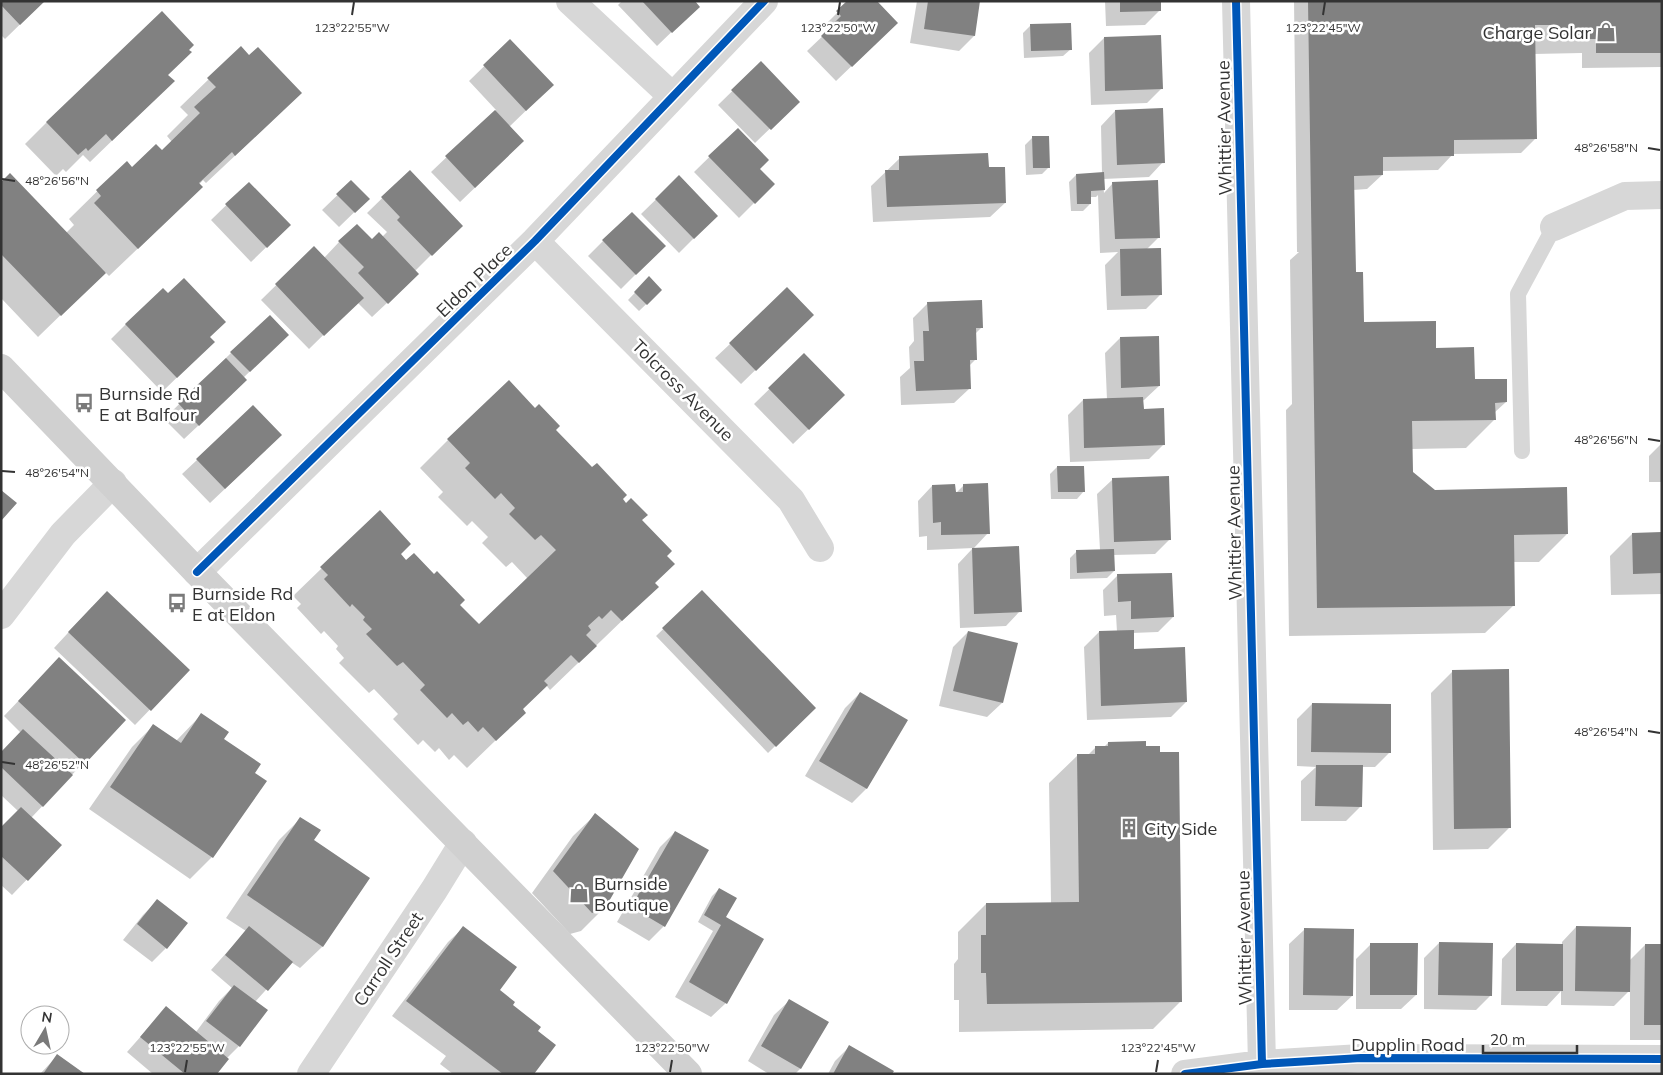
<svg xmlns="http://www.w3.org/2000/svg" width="1663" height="1075" font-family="Mulish,sans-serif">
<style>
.shadow{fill:#0003}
.building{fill:#818181}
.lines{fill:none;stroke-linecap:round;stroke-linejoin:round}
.service{stroke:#d7d7d7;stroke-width:16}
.minor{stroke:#d7d7d7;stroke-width:28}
.secondary{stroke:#d0d0d0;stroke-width:28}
.cycleway-casing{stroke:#fff;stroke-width:11}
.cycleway{stroke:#0057b8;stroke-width:8}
.ticks{fill:none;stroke:#333;stroke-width:2}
.labels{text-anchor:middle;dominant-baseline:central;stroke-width:5;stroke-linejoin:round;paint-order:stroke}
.poi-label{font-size:18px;fill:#333;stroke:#fff;text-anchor:start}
.street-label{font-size:18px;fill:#333;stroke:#fff}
.ticks-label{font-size:12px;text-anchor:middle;fill:#333;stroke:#fff;stroke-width:5;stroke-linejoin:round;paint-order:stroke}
</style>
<rect width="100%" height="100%" fill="#fff"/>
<path class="shadow" d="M1,1L43,2L5,39L1,35Z
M622,1H693L683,21L657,46L618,5Z
M849,1L882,37L836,81L807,51L828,31L823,27Z
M917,1H979L974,36L959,51L910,43Z
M1105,1H1160V10L1145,25L1106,26Z
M1294,1H1662V67L1582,68V53L1534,54L1535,139L1521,153L1453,154L1438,170L1382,171V175L1367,189L1353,190L1354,273L1363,324L1435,349L1506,402L1494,413V420L1466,448L1411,449L1412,473L1435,491L1567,534L1539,562H1513L1514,605L1485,633L1289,636L1286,410L1292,404L1290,260L1299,252H1297Z
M1031,25L1071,49L1063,56L1024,58L1023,33Z
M1104,38L1162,88L1147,103L1091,105L1089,53Z
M510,41L537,100L509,127L508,156L460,202L431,172L496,110L469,81Z
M241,48L272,121L206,183L203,180L173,215L109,276L105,272L38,337L1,298V183L66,233L74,225L69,219L127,162L132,168L162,152L172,142L167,136L188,115L180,107Z
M761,63L783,116L755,143L718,105Z
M167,75L151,103L90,162L83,155L66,172L63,169L56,176L25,144L47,122Z
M1115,111L1163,162L1149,177L1103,179L1104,193L1113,183L1159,237L1147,249L1161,294L1146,309L1107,310L1105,265L1118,252L1100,253L1098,195L1096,197H1090V204L1083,211H1071L1069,182L1076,175L1102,174L1101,126Z
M738,129L758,169L773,184L739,218L694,172Z
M1032,138L1049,167L1042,174L1026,175L1025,145Z
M900,158L987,169L1005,203L990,217L873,222L871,186Z
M410,171L446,240L415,271L403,288L372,317L357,302L309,349L261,300L314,248L324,258L339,242L372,241L382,237L387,232L367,213Z
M679,177L716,216L679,253L641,214Z
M351,182L368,199L339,227L322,210Z
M249,183L289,225L251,262L211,220Z
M603,241L649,261L621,289L588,256Z
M649,278L661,290L639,311L628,300Z
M928,303L982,327L975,334L976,359L968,367L969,389L954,403L901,405L900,377L910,368L909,347L914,341L913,318Z
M126,324L209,338L198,357L162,392L111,339Z
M798,329L741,384L715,358L730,344Z
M1120,338L1159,386L1144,400L1142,401V410L1164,444L1149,459L1070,462L1068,415L1083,400H1107L1105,353Z
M273,349L243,378L231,395L184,439L164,419L231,353Z
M804,355L844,395L793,444L754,404Z
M554,430L641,520L665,556L654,583L657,587L550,690L546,685L521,710L524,713L467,768L454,755L449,760L439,748L435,752L423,740L418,745L393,719L398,714L374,689L369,693L339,663L344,658L336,649L338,646L324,631L321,634L297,608L301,604L293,596L380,512L399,554L458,605L479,626L528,579L512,562L506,567L482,543L488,537L472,521L467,526L438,497L443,492L420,468L448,440Z
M1662,443V482H1649V456Z
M266,450L210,503L182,474L197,460Z
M1057,467L1084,491L1077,499H1051L1050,474Z
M1112,480L1170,539L1155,554L1113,555L1114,571L1107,578L1070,579V558L1077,551L1100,550L1097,494Z
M964,485L988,533L974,548L927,550V536L919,537L918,501L932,486L955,494Z
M1662,533V594L1611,595L1610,556L1632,534Z
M972,549L1020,611L1006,626L960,628L958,564Z
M1118,575L1173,617L1158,632L1132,633L1133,651L1186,702L1171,717L1087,720L1084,647L1099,632H1117L1116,615L1104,616L1103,590Z
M702,592L814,708L768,753L656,636Z
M92,607L188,670L135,725L54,648Z
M968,632L1002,703L987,717L939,706L953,647Z
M1452,672L1510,827L1488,849L1433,850L1431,693Z
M44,674L124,720L31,818L60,845L12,895L1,885V828L18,811L1,795V753L21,733L4,716Z
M860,693L906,720L866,789L852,803L805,776L845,708Z
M1312,704L1389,753L1375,767H1361V806L1346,821H1301V781L1316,767L1297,766V719Z
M201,715L253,773L212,857L190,879L89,809L132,747L154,725L176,741Z
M1108,743L1181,1001L1153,1029L959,1032V1000H954V964L958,959V932L986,904L1051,903L1049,783L1078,755H1088L1096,747H1104Z
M595,815L603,909L581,931L570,934L532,893L573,836Z
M301,818L312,841L368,879L322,947L300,968L291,962L255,1002L239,1046L227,1058L215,1074H153L127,1052L166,1008L196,1032L219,1001L232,988L211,970L246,931L226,918L279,840Z
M675,832L707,850L664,926L649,941L617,922L660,847Z
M719,889L726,1003L711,1017L675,997L713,931L698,922L712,896Z
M158,900L166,948L152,962L123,940L143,915Z
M1576,927L1629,961L1645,945H1662V1040H1630V990L1614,1006L1561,1005V991L1547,1006L1501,1005L1502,959L1516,944L1562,945V942Z
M463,928L498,990L536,1032L532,1074H453L440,1064L446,1056L392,1016L448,942Z
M1304,930L1352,996L1337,1010H1289V944Z
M1439,943L1491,995L1476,1010L1424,1009V958Z
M1371,944L1416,995L1401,1009H1356V959Z
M789,1001L827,1022L800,1069L795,1074H769L748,1061L774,1015Z
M849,1047L891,1074H828L835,1061Z
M57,1056L82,1074H40Z"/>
<path class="building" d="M1,1H45L20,25L1,5Z
M642,1H695L700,7L672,33Z
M847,1H877L898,23L852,67L821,36L841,16L836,11Z
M928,1H980L975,36L924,29Z
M1120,1H1161V11L1120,12Z
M1308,1H1662V53H1596V39H1550V25H1535L1537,139L1454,140V156L1383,157V175L1354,176L1356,272H1363L1364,322L1436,321V348L1474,347L1475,379H1507V402L1495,403L1496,420L1412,421L1413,472L1435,490L1567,487L1568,534L1514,535L1515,606L1317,608Z
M162,11L194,45L189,50L192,52L168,75L175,81L112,141L106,134L88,151L86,148L78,155L46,122Z
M1071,23L1072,50L1031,51L1030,24Z
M1161,35L1163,89L1105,91L1104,37Z
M510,39L554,85L526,111L483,65Z
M241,46L249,55L258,47L302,93L235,156L232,152L199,183L203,187L138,249L94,203L101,196L96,190L127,161L132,167L156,144L162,150L200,113L194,107L216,87L207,78Z
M761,61L800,102L771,130L731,90Z
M1163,108L1165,163L1117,165L1115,110Z
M495,110L524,141L475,188L445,156Z
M738,128L769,160L760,169L775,184L755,204L708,156Z
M1032,136H1049L1050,168H1033Z
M988,153L989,167H1005L1006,203L887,207L885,170H899V156Z
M410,170L463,226L432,256L397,220L400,217L381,197Z
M1104,172L1105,190L1091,191V204H1077L1076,174Z
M10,173L106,273L61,316L1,254V182Z
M679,175L718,216L694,239L655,199Z
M351,180L370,199L355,213L336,194Z
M1158,180L1160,238L1115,239L1112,182Z
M249,182L291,225L267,248L225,204Z
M632,212L666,246L636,275L602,240Z
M357,224L372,239L379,232L419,274L388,304L358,273L364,267L338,241Z
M314,246L364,298L324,336L275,284Z
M1161,248L1162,295L1121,296L1120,249Z
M649,276L662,290L647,305L634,292Z
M184,278L226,322L210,337L215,342L177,378L125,324L163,288L168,293Z
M787,287L814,315L756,371L729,343Z
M982,300L983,328H976L977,360H970L971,389L916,391L914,361H924L923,331H929L927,302Z
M270,315L289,335L250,372L230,352Z
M1159,336L1160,386L1121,388L1120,337Z
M804,353L845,395L809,430L768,388Z
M226,358L247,380L199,426L178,403Z
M509,380L535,408L539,404L560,426L556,430L592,467L597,463L627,495L623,499L626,503L631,498L648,515L642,520L672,551L667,556L675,564L655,583L659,587L622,621L611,610L602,619L599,616L588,626L591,630L586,635L597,646L579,663L571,655L544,681L548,685L523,709L526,713L496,741L483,727L478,732L468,721L463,725L452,713L447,718L420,690L425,685L403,662L397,666L366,634L372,629L363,620L365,617L352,604L350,607L324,579L328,575L320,567L380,510L411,544L401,554L406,560L414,553L434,574L437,571L465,600L460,605L479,624L556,550L541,535L535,540L509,514L515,508L501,493L495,499L465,468L470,463L447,439Z
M1143,397L1144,409L1164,408L1165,445L1084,448L1083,399Z
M253,405L282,435L225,489L196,459Z
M1057,466H1084L1085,492H1058Z
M1169,476L1171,540L1114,542L1112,478Z
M988,483L990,534L941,535V522L933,523L932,485L955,484L956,492H963V484Z
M1,490L17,503L1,521Z
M1662,532V573L1633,574L1632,533Z
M1019,546L1022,612L974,614L972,548Z
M1114,549L1115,571L1077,573L1076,550Z
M1172,573L1174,617L1131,619V601L1118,602L1117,574Z
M702,590L816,708L776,747L662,628Z
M107,591L190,670L151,711L68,632Z
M1134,630V649L1185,647L1187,702L1101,706L1099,631Z
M968,631L1018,643L1003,703L953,691Z
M59,657L126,720L85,764L18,701Z
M1509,669L1511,828L1454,829L1452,670Z
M860,692L908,720L867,789L819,761Z
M1312,703L1391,704V753L1311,752Z
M201,713L229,732L224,739L261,764L255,773L267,781L213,858L110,787L153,724L181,743Z
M23,729L73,775L43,807L1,767V752Z
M1146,741V746H1160V752H1179L1182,1002L987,1004L986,973H981V935H986V903L1079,902L1077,754H1095V746H1108V742Z
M1316,765H1363L1362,807L1315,806Z
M21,807L62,845L28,881L1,856V827Z
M595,813L639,849L604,910L592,913L553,871Z
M300,817L321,830L314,840L370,878L323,947L247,895Z
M675,831L709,850L665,927L631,907Z
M719,888L737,898L726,917L764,939L727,1004L689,982L721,925L704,915Z
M157,899L188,923L167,949L137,924Z
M249,926L293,962L268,991L225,955Z
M463,926L517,967L500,990L515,1002L513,1005L541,1027L538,1031L556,1045L534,1074H503L406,1001Z
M1576,926L1631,927L1630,992L1575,991Z
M1304,928L1354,929L1353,996L1303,995Z
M1439,942L1493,943L1492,996L1438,995Z
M1370,943H1418L1417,995H1370Z
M1516,943L1563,944V991H1516Z
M1645,944H1662V1025H1644Z
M234,985L268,1010L240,1047L206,1021Z
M789,999L829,1022L801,1069L761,1046Z
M166,1006L229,1059L217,1074H185L140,1037Z
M849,1045L894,1071L892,1074H833Z
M57,1054L85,1074H43Z"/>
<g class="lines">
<path class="service" d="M1522,451L1518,294L1554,227"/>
<path class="minor" d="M570,1L672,96
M1236,1L1262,1064
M1554,227L1625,196L1662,195
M535,241L791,500L820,548
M197,572L535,241L764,1
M1,615L63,534L113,483
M311,1074L434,890L463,843
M1185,1074L1262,1064L1361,1058L1662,1059"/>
<path class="secondary" d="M1,368L197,572L688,1074"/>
<defs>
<path id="cycleway" d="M1236,1L1262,1064
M197,572L535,241L764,1
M1185,1074L1262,1064L1361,1058L1662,1059"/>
</defs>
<use href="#cycleway" class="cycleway-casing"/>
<use href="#cycleway" class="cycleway"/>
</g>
<path class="ticks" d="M352,15L354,2M838,15L840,2M1323,15L1325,2M1648,148L1660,150M2,179L15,181M1648,439L1660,441M2,471L15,472M1648,731L1660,733M2,762L15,764M185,1072L187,1060M670,1072L672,1060M1156,1072L1158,1060"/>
<defs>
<symbol id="shop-bare" viewBox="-9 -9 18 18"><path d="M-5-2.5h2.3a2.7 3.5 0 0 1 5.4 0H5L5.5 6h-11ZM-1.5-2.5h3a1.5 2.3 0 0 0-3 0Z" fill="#7a7a7a" stroke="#fff" stroke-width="2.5" paint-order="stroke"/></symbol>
<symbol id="bus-bare" viewBox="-9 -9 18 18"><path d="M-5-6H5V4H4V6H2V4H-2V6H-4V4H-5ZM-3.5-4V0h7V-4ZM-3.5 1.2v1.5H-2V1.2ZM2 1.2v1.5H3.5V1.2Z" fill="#7a7a7a" stroke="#fff" stroke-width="2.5" paint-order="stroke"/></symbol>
<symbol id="building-bare" viewBox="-9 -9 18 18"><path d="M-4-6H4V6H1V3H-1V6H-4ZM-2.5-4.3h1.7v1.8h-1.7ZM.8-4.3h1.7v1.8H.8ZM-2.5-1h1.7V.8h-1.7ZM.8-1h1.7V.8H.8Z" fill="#7a7a7a" stroke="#fff" stroke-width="2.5" paint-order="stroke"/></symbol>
</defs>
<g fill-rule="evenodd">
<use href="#shop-bare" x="1592" y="18" width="28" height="28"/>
<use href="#bus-bare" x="70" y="389" width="28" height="28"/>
<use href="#bus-bare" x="163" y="589" width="28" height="28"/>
<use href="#building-bare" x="1115" y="814" width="28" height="28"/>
<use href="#shop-bare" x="565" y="879" width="28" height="28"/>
</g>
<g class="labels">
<g class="poi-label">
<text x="1591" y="32" text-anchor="end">Charge Solar</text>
<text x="99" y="393">Burnside Rd<tspan x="99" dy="21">E at Balfour</tspan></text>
<text x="192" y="593">Burnside Rd<tspan x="192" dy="21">E at Eldon</tspan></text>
<text x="1144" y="828">City Side</text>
<text x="594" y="883">Burnside<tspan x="594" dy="21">Boutique</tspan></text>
</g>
<g class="street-label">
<text transform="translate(1224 128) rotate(-91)">Whittier Avenue</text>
<text transform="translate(474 280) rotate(-44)">Eldon Place</text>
<text transform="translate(683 390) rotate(45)">Tolcross Avenue</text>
<text transform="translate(1234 533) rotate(-91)">Whittier Avenue</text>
<text transform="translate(1244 938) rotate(-91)">Whittier Avenue</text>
<text transform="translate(388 959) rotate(-56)">Carroll Street</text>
<text x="1408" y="1044">Dupplin Road</text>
</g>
</g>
<g class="ticks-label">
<text x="352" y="32">123°22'55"W</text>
<text x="838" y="32">123°22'50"W</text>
<text x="1323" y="32">123°22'45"W</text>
<text x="1606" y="152">48°26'58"N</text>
<text x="57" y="185">48°26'56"N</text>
<text x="1606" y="444">48°26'56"N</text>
<text x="57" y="477">48°26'54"N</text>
<text x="1606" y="736">48°26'54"N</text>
<text x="57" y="769">48°26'52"N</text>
<text x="187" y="1052">123°22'55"W</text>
<text x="672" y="1052">123°22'50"W</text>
<text x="1158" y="1052">123°22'45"W</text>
</g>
<rect width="1663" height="1075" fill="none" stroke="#333333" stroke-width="5"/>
<g transform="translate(45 1030) rotate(9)"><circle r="24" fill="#ffffff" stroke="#adadad"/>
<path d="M0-4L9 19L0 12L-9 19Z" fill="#7a7a7a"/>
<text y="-8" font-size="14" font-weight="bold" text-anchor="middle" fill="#333333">N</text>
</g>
<path d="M1483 1045v8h94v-8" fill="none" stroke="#333333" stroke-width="2.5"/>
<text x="1490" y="1045" font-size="15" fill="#333333" stroke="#ffffff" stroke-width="4" paint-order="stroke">20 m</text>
</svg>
